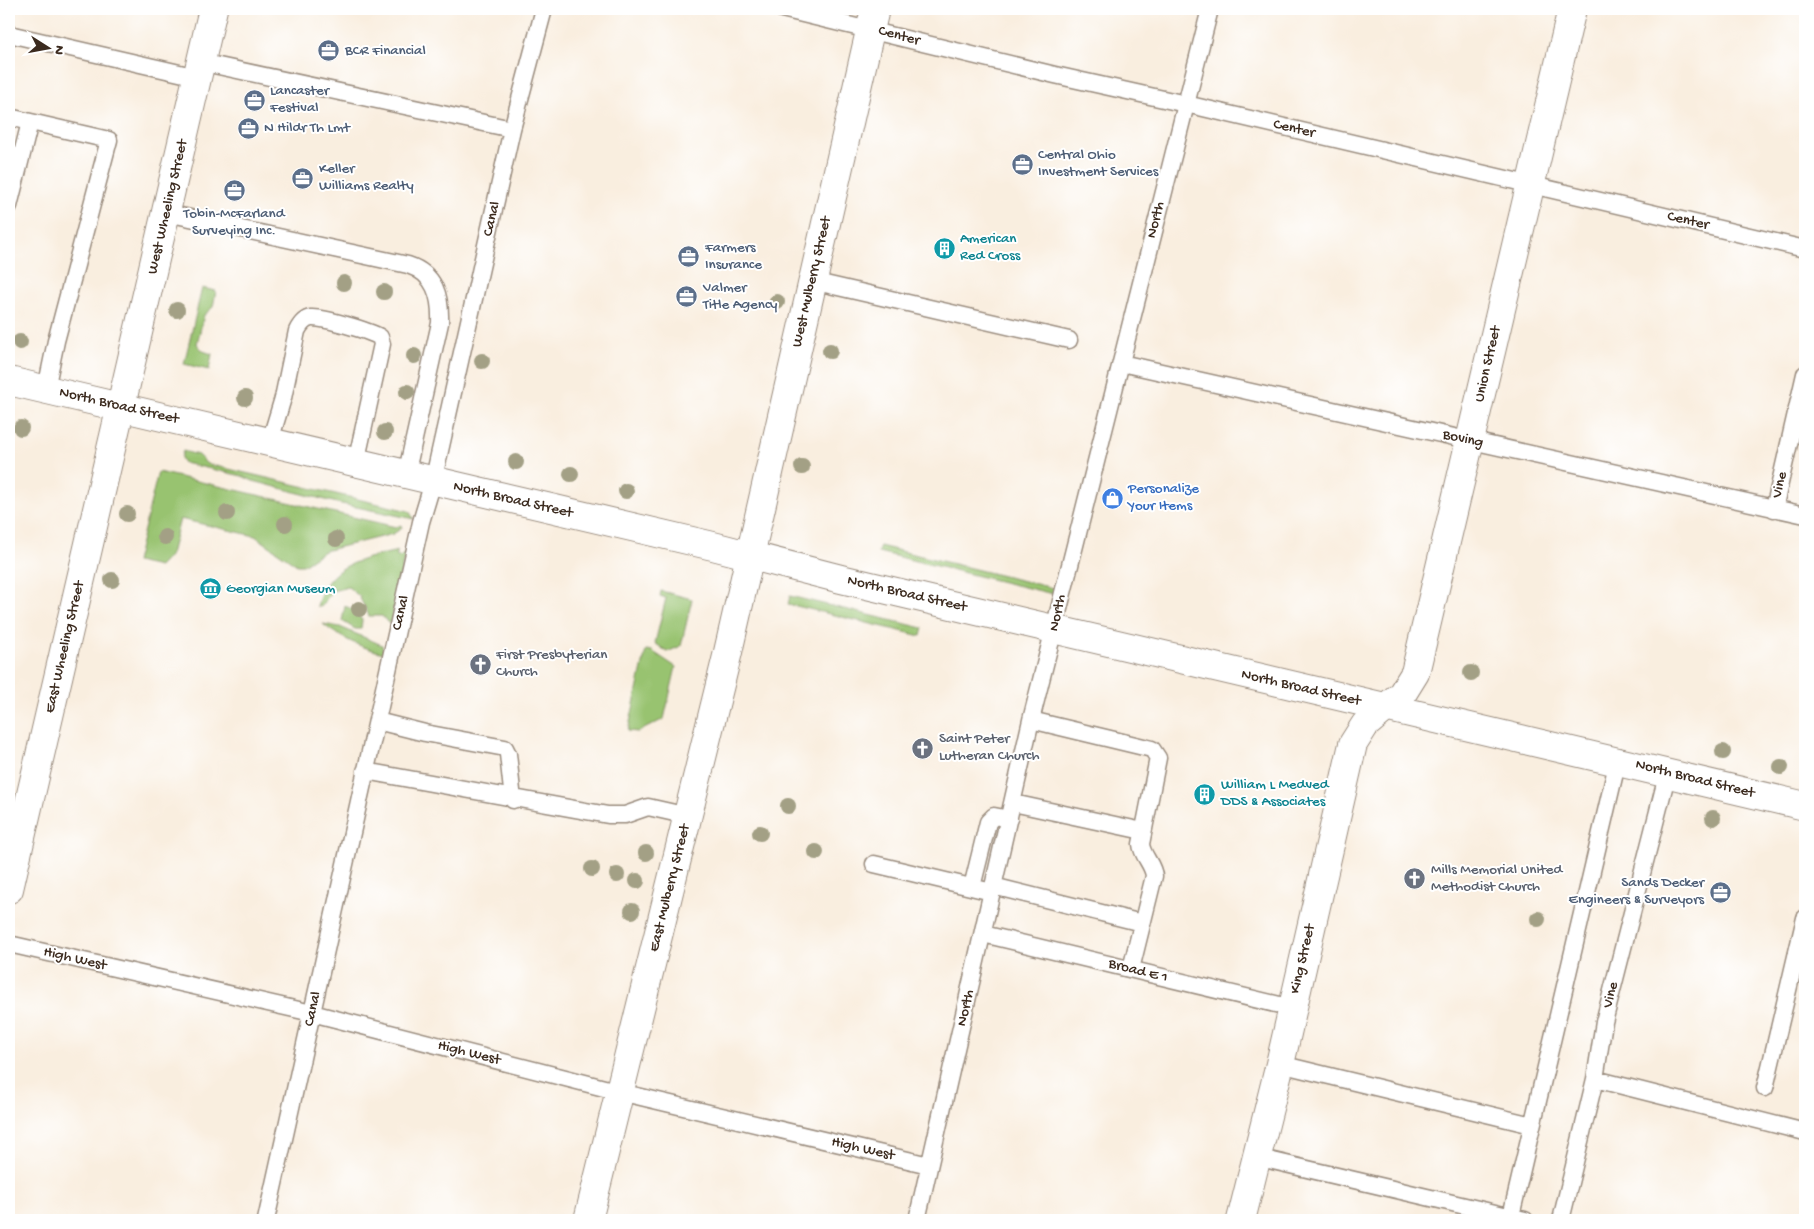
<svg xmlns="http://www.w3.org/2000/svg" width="1814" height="1229" font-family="'Gochi Hand',sans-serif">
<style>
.green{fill:#98c370;stroke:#6a7647}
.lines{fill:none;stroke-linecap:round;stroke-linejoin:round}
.lane-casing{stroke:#9a8c7e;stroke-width:19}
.street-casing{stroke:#9a8c7e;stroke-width:30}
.secondary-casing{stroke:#9a8c7e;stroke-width:30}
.lane{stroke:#fff;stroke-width:16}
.street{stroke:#fff;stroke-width:28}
.secondary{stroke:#fff;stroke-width:28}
.tree{fill:#a3a085}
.labels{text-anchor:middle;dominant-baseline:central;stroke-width:4;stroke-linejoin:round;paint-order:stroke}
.street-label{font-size:15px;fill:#3b2a1e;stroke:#fff}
.service-label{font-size:15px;fill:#4e5e75;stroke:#fff;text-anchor:start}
.culture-label{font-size:15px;fill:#0d838f;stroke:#fff;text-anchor:start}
.shop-label{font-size:15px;fill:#366cbe;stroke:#fff;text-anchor:start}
.worship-label{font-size:15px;fill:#5b616d;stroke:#fff;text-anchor:start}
</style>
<rect width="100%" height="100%" fill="#fff"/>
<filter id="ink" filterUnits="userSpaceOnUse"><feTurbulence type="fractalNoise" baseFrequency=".02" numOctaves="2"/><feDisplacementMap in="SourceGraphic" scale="10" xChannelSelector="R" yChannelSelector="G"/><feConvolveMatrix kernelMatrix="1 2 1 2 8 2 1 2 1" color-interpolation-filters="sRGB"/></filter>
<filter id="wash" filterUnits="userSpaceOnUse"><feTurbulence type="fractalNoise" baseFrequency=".0096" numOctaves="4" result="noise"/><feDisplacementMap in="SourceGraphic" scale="20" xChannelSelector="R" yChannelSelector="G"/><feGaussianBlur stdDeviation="1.12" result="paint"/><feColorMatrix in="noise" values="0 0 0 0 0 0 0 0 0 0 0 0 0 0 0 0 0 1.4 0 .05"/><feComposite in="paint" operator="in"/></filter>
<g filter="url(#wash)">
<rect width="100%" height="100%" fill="#f9eedf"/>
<path class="green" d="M202,288L216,291L213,307L204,315L197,344L203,351L212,354L209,370L184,364Z
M183,451L198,455L207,464L409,511L414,519L337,503L253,481L242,476L184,463L181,458Z
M158,472L396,527L401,525L402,528L393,534L324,551L303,565H297L255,536L180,519L171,554L159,567L136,562Z
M880,546L1057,589L1053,594L878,552Z
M398,551L396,556L400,557L405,553L391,623H388L382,616H369L359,596L348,587L332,591L321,607L317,606C327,564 359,560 398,551Z
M661,591L692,599L681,646L667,652L655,643L666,598L660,596Z
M790,596L923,628L921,636L788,604Z
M345,606L354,610L362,620L361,629H355L342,621Z
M323,624L340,627L382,645L384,653C364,649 338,637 323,624Z
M646,650L652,651L676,667L664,719L638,732L628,731Z"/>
</g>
<g filter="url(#ink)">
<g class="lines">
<defs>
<path id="lane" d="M782,9L1055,75L1186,104L1805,249
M9,34L197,77
M200,62L512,129
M9,117L109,140L56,341L46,389
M9,206L30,122
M167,213L408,265C435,274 441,296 440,323L406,475
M812,281L1069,340
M1121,363L1805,515
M270,441L283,398L297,331C300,325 304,319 311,318C323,317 369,331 380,337L382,344L356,463
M1774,509L1805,374
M1031,720L1152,749L1158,758L1141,844C1142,856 1153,864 1154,876L1131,969
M377,721L425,733L505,748L508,754L513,800
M365,771L608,815H625L648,807L688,816
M1013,803L1143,831
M874,864L992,892
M993,886L1142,923
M972,887L988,822L994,816L1009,819
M983,934L1292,1008
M9,944L312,1013L620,1092L929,1165
M1280,1064L1532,1125
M1595,1079L1805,1132
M1765,1088L1805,918
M1256,1157L1525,1220
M1511,1216L1618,760
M266,1220L421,522L433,482L512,129L544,9
M917,1220L1031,720L1210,9
M1561,1220L1595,1079L1604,1022L1668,772"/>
<path id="street" d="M588,1220L728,652L875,9
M1241,1220L1280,1064L1353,744L1365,725L1402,694L1415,673L1572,9"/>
<path id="secondary" d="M9,381L713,546L841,579L1805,806
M9,889L213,9"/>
</defs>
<use href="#lane" class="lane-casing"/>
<use href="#street" class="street-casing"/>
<use href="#secondary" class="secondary-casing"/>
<use href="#lane" class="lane"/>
<use href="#street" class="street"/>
<use href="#secondary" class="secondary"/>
</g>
<g class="tree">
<circle cx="344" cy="283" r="8"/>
<circle cx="384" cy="292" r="8"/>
<circle cx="777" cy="302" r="8"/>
<circle cx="177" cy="310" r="8"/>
<circle cx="20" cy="342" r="8"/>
<circle cx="830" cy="351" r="8"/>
<circle cx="414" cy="356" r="8"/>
<circle cx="482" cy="361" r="8"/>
<circle cx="407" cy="392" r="8"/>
<circle cx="245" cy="398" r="8"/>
<circle cx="21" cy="428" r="8"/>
<circle cx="385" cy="432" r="8"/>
<circle cx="516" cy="462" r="8"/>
<circle cx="802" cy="467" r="8"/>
<circle cx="571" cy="474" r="8"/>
<circle cx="626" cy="491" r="8"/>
<circle cx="227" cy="513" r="8"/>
<circle cx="127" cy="514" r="8"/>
<circle cx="285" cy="524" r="8"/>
<circle cx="165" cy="537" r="8"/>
<circle cx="336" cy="539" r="8"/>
<circle cx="112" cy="580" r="8"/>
<circle cx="359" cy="609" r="8"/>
<circle cx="1471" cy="673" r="8"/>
<circle cx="1723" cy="752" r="8"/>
<circle cx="1781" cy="767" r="8"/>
<circle cx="788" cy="806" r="8"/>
<circle cx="1713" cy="818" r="8"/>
<circle cx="760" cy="833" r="8"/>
<circle cx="816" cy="852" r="8"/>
<circle cx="646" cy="853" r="8"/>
<circle cx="592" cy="869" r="8"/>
<circle cx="617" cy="875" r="8"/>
<circle cx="637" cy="881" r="8"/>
<circle cx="632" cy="911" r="8"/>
<circle cx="1538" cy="919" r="8"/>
</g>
</g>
<defs>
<symbol id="office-disc" viewBox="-11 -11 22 22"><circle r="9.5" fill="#5c6f8a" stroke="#fff"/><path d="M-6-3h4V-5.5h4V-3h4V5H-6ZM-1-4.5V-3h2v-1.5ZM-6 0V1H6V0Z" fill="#fff"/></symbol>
<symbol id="building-disc" viewBox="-11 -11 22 22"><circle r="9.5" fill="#0f9aa8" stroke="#fff"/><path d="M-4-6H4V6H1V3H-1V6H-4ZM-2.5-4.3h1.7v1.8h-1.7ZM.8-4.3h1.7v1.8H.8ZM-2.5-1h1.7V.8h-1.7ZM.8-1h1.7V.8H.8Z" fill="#fff"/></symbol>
<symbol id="shop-disc" viewBox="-11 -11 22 22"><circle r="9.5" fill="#3f7fe0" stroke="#fff"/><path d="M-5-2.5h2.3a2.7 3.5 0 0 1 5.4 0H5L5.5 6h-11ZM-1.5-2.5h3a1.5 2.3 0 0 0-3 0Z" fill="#fff"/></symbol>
<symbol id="museum-disc" viewBox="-11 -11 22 22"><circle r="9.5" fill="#0f9aa8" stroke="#fff"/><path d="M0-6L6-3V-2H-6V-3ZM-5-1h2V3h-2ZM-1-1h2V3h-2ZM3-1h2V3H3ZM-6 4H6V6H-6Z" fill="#fff"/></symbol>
<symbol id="church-disc" viewBox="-11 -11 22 22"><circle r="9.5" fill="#6b7280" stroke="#fff"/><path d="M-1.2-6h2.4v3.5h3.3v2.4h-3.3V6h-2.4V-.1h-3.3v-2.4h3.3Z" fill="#fff"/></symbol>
</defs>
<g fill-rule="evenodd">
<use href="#office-disc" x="316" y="38" width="25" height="25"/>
<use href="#office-disc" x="242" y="88" width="25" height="25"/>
<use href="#office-disc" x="236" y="116" width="25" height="25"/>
<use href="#office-disc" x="1010" y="152" width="25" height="25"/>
<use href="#office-disc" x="290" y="166" width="25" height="25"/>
<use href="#office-disc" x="222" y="178" width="25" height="25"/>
<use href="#building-disc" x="932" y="236" width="25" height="25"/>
<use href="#office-disc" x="676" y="244" width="25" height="25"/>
<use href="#office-disc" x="674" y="284" width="25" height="25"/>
<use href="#shop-disc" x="1100" y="486" width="25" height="25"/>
<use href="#museum-disc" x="198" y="576" width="25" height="25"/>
<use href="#church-disc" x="468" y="652" width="25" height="25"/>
<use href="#church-disc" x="910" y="736" width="25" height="25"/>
<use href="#building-disc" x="1192" y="782" width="25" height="25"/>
<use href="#church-disc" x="1402" y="866" width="25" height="25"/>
<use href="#office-disc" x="1708" y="880" width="25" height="25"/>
</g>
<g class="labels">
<g class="street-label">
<text transform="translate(899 36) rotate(15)">Center</text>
<text transform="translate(1294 129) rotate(13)">Center</text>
<text transform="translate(168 207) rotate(-77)">West Wheeling Street</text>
<text transform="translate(492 219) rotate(-77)">Canal</text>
<text transform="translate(1156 220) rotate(-76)">North</text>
<text transform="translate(1688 221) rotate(13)">Center</text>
<text transform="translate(812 282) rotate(-77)">West Mulberry Street</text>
<text transform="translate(1488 364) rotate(-77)">Union Street</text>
<text transform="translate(119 406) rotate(13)">North Broad Street</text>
<text transform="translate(1463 439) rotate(12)">Boving</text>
<text transform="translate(1780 485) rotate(-77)">Vine</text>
<text transform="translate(513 500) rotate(13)">North Broad Street</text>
<text transform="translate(907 594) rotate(13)">North Broad Street</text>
<text transform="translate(401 613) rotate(-77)">Canal</text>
<text transform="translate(1058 613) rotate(-78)">North</text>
<text transform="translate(65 647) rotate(-77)">East Wheeling Street</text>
<text transform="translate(1301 688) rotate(13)">North Broad Street</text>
<text transform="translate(1695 779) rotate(14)">North Broad Street</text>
<text transform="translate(670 888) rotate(-76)">East Mulberry Street</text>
<text transform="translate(75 959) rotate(13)">High West</text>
<text transform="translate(1303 959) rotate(-77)">King Street</text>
<text transform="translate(1138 971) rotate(14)">Broad E 1</text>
<text transform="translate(1611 995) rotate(-76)">Vine</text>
<text transform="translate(966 1008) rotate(-77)">North</text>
<text transform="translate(313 1009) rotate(-78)">Canal</text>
<text transform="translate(469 1053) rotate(14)">High West</text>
<text transform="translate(863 1149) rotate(13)">High West</text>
</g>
<g class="service-label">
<text x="345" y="51">BCR Financial</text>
<text x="270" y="91">Lancaster<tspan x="270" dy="17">Festival</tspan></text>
<text x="264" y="128">N Hildr Th Lmt</text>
<text x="1038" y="155">Central Ohio<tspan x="1038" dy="17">Investment Services</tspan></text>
<text x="319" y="169">Keller<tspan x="319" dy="17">Williams Realty</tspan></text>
<text x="234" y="214" text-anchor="middle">Tobin-McFarland<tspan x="234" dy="17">Surveying Inc.</tspan></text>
<text x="705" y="248">Farmers<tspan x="705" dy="17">Insurance</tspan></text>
<text x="703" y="288">Valmer<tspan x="703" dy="17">Title Agency</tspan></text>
<text x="1704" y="883" text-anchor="end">Sands Decker<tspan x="1704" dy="17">Engineers &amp; Surveyors</tspan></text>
</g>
<g class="culture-label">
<text x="960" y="239">American<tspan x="960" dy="17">Red Cross</tspan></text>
<text x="226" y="589">Georgian Museum</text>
<text x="1221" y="785">William L Medved<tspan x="1221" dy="17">DDS &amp; Associates</tspan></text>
</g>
<g class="shop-label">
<text x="1128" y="489">Personalize<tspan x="1128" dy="17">Your Items</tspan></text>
</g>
<g class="worship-label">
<text x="496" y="655">First Presbyterian<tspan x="496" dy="17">Church</tspan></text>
<text x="939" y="739">Saint Peter<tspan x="939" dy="17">Lutheran Church</tspan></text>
<text x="1431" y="870">Mills Memorial United<tspan x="1431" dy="17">Methodist Church</tspan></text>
</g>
</g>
<rect width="1814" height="1229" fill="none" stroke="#fff" stroke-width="30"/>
<g transform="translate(48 48) rotate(101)" stroke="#ffffff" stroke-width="4" paint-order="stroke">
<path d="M0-4L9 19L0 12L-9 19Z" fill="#3b2a1e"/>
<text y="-8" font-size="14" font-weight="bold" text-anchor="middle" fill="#3b2a1e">N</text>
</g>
</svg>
